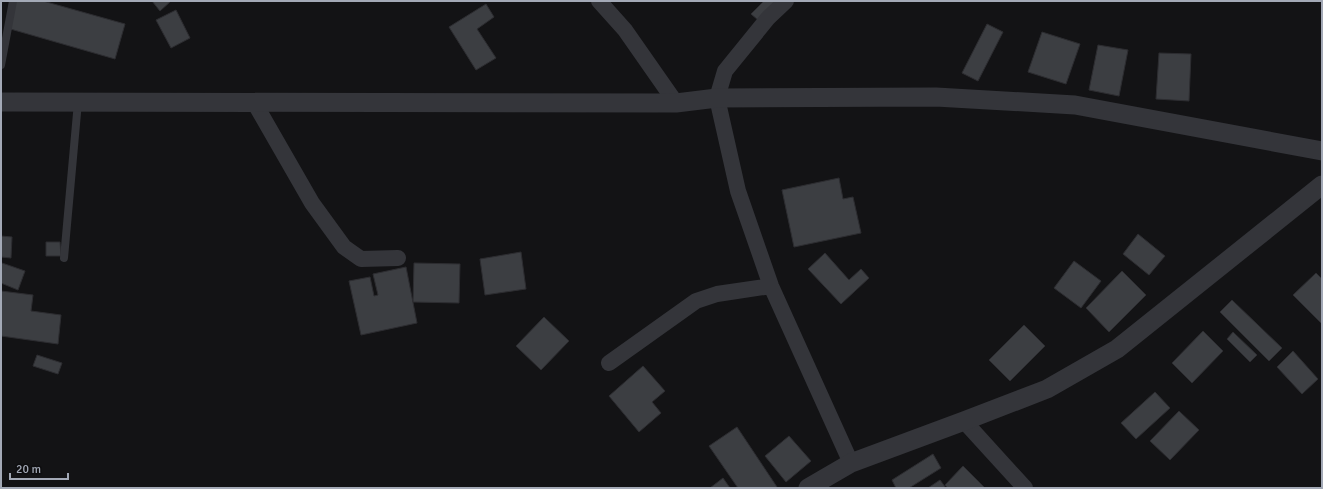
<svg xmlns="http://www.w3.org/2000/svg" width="1323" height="489" font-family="Signika,sans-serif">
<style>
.building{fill:#3c3e42;stroke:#2d2d31}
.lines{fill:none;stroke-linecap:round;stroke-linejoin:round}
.service{stroke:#34353a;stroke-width:8}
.minor{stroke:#34353a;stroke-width:16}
.tertiary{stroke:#34353a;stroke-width:19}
</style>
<rect width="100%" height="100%" fill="#131315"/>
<path class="building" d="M15,1H43L125,24L115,59L7,28Z
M152,1H171L160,11Z
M764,1H777L758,20L751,14Z
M486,4L494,17L477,29L496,58L476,70L449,27Z
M176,10L190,38L171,48L156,20Z
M987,24L1003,32L978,81L962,73Z
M1042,32L1080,44L1066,84L1028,72Z
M1098,45L1128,50L1119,96L1089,90Z
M1159,53L1191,54L1189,101L1156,99Z
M839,178L843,199L853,197L861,233L794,247L782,190Z
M1138,234L1165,256L1149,275L1123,254Z
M1,236L12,237L11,258L1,257Z
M46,242H60L61,256H46Z
M521,252L526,289L485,295L480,259Z
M825,253L849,280L861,269L869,278L841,304L808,269Z
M1074,261L1101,281L1081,308L1054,288Z
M2,263L25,271L18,290L1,283V266Z
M414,263L460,264L459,303L413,302Z
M406,267L417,323L361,335L349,281L370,277L374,296L378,295L373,274Z
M1122,271L1146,295L1109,332L1086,308Z
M1316,273L1322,279V324L1293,295Z
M1,291L33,295L31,311L61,315L58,344L1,336Z
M1232,300L1282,348L1269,361L1220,312Z
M544,317L569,341L541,370L516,346Z
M1024,325L1045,346L1010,381L989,360Z
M1203,331L1223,351L1192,383L1172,363Z
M1233,332L1257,355L1250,362L1227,339Z
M1293,351L1318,379L1302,394L1277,367Z
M37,355L62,363L58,374L33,366Z
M643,366L665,391L652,402L661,413L639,432L609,396Z
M1155,392L1170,408L1136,439L1121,423Z
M1179,411L1199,430L1170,460L1150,441Z
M737,427L777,487L775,488H738L709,446Z
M789,436L811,461L786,482L765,456Z
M933,454L941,468L909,488H896L892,480Z
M963,466L985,488H948L945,485Z
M723,478L730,488H710Z
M940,480L946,488H928Z"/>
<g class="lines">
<path class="service" d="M1,65L13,1
M64,258L78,102"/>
<path class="minor" d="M599,1L625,30L676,103
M786,1L768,18L725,71L717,98L738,191L771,286L851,463
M254,102L312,203L344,247L361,259L398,258
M609,363L696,301L717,294L771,286
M964,421L1025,488"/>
<path class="tertiary" d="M1,102L676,103L717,98L936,97L1075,105L1322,151
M808,488L851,463L964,421L1047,389L1117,349L1322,185"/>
</g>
<rect width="1323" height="489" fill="none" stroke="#a3a9b6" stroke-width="4"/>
<path d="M10 473v6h58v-6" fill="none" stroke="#a3a9b6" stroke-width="2"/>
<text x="16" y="473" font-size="12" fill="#a3a9b6" stroke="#0e0e10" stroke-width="3" paint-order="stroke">20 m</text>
</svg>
